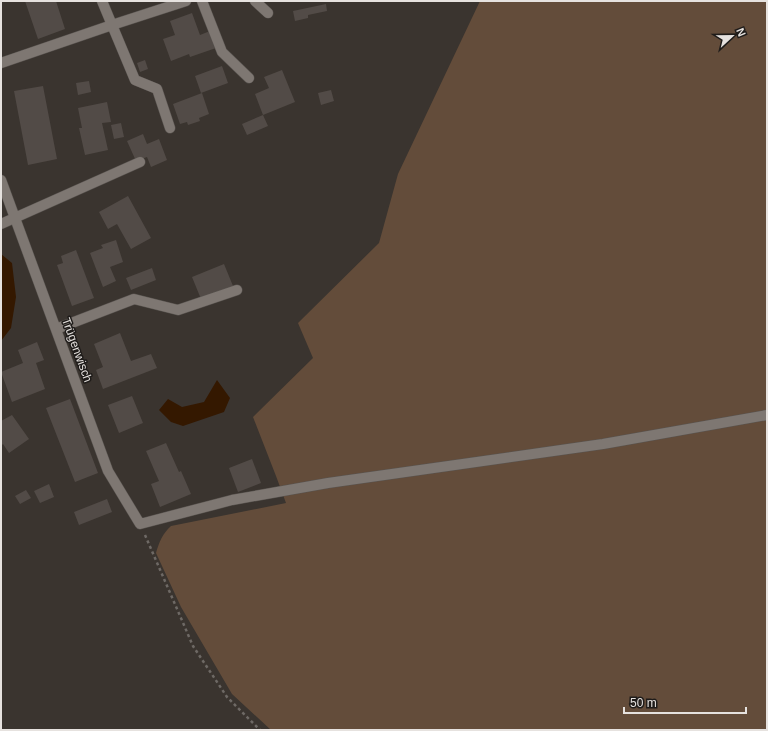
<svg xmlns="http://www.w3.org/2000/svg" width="768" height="731" font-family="Helvetica,sans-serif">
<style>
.green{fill:#634c3a}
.water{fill:#341800}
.building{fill:#524b47}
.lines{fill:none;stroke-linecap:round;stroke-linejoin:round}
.minor-casing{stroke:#58534f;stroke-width:11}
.path{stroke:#6e6965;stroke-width:2.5;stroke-dasharray:3 3;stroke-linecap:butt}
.minor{stroke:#7e7772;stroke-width:10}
.labels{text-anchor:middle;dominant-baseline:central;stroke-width:3;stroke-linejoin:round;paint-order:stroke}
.street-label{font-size:12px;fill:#e6e2df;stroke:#1f1c1a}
</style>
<rect width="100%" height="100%" fill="#3a342f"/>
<path class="green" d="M480,1H767V730H271L232,694L181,607L156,553C159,542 163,533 171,526L286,503L276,476L253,417L313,358L298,323L379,243L398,174Z"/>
<path class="water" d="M1,254L12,263L16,297L11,328L1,341Z
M217,380L230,398L224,412L183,426L171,422L159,410L168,399L182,407L204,402Z"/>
<path class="building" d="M25,1H56L65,29L38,39Z
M326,4L327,11L308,15V18L295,21L293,11Z
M192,13L200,35L210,31L216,48L190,57L189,54L171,61L163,39L175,35L170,21Z
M145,60L148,69L140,72L137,63Z
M222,66L228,83L201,93L195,76Z
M282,70L295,102L263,115L255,94L269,88L264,77Z
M89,81L91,92L78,95L76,83Z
M43,86L57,159L28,165L14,91Z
M331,90L334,101L321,105L318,93Z
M202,93L209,114L199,118L200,121L188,125L187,122L180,124L173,104Z
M107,102L111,122L102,123L108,150L85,155L79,128H82L78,108Z
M263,115L268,126L247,135L242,124Z
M121,123L124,137L114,139L111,125Z
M143,134L147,144L159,139L167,160L151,167L147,157L136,161L127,141Z
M128,196L151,238L131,249L117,224L108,229L99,212Z
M116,240L123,262L110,267L116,281L103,287L90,253L103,248L101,245Z
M76,250L94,298L72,306L57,265L63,263L61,256Z
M224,264L233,286L201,299L192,277Z
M152,268L156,280L131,290L126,278Z
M120,333L131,361L151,354L157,368L103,389L96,370L103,367L94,344Z
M37,342L44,360L36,363L45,389L12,402L1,372L23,363L18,350Z
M132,396L143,423L119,433L108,405Z
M70,399L98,473L75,482L46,408Z
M12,415L29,439L9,453L3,444L1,446V421Z
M166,443L179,472L181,471L191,494L160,507L151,484L159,481L146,451Z
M252,459L261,483L238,492L229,468Z
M49,484L54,497L40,503L34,491Z
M26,490L31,498L20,504L15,496Z
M107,499L112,512L79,525L74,512Z"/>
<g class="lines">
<defs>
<path id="minor" d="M202,1L222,52L249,78
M255,1L268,13
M1,63L112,25L102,1
M170,128L157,89L135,80L112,25L186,1
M1,180L108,471L140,524L232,500L328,483L603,444L767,415
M1,224L140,162
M56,329L134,299L178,310L237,290"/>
</defs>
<use href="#minor" class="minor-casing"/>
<path class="path" d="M145,535L193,646L227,697L260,730"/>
<use href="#minor" class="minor"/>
</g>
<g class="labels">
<g class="street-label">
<text transform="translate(77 350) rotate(70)">Trügenwisch</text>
</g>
</g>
<rect width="768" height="731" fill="none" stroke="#e6e2df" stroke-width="4"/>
<g transform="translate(732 36) rotate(68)" stroke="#1f1c1a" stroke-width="3" paint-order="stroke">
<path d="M0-3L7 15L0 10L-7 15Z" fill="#e6e2df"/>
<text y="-6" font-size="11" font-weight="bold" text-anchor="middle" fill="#e6e2df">N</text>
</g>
<path d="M624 707v6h122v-6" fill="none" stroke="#e6e2df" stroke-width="2"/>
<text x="630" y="707" font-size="12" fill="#e6e2df" stroke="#1f1c1a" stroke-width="3" paint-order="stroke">50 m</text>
</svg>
